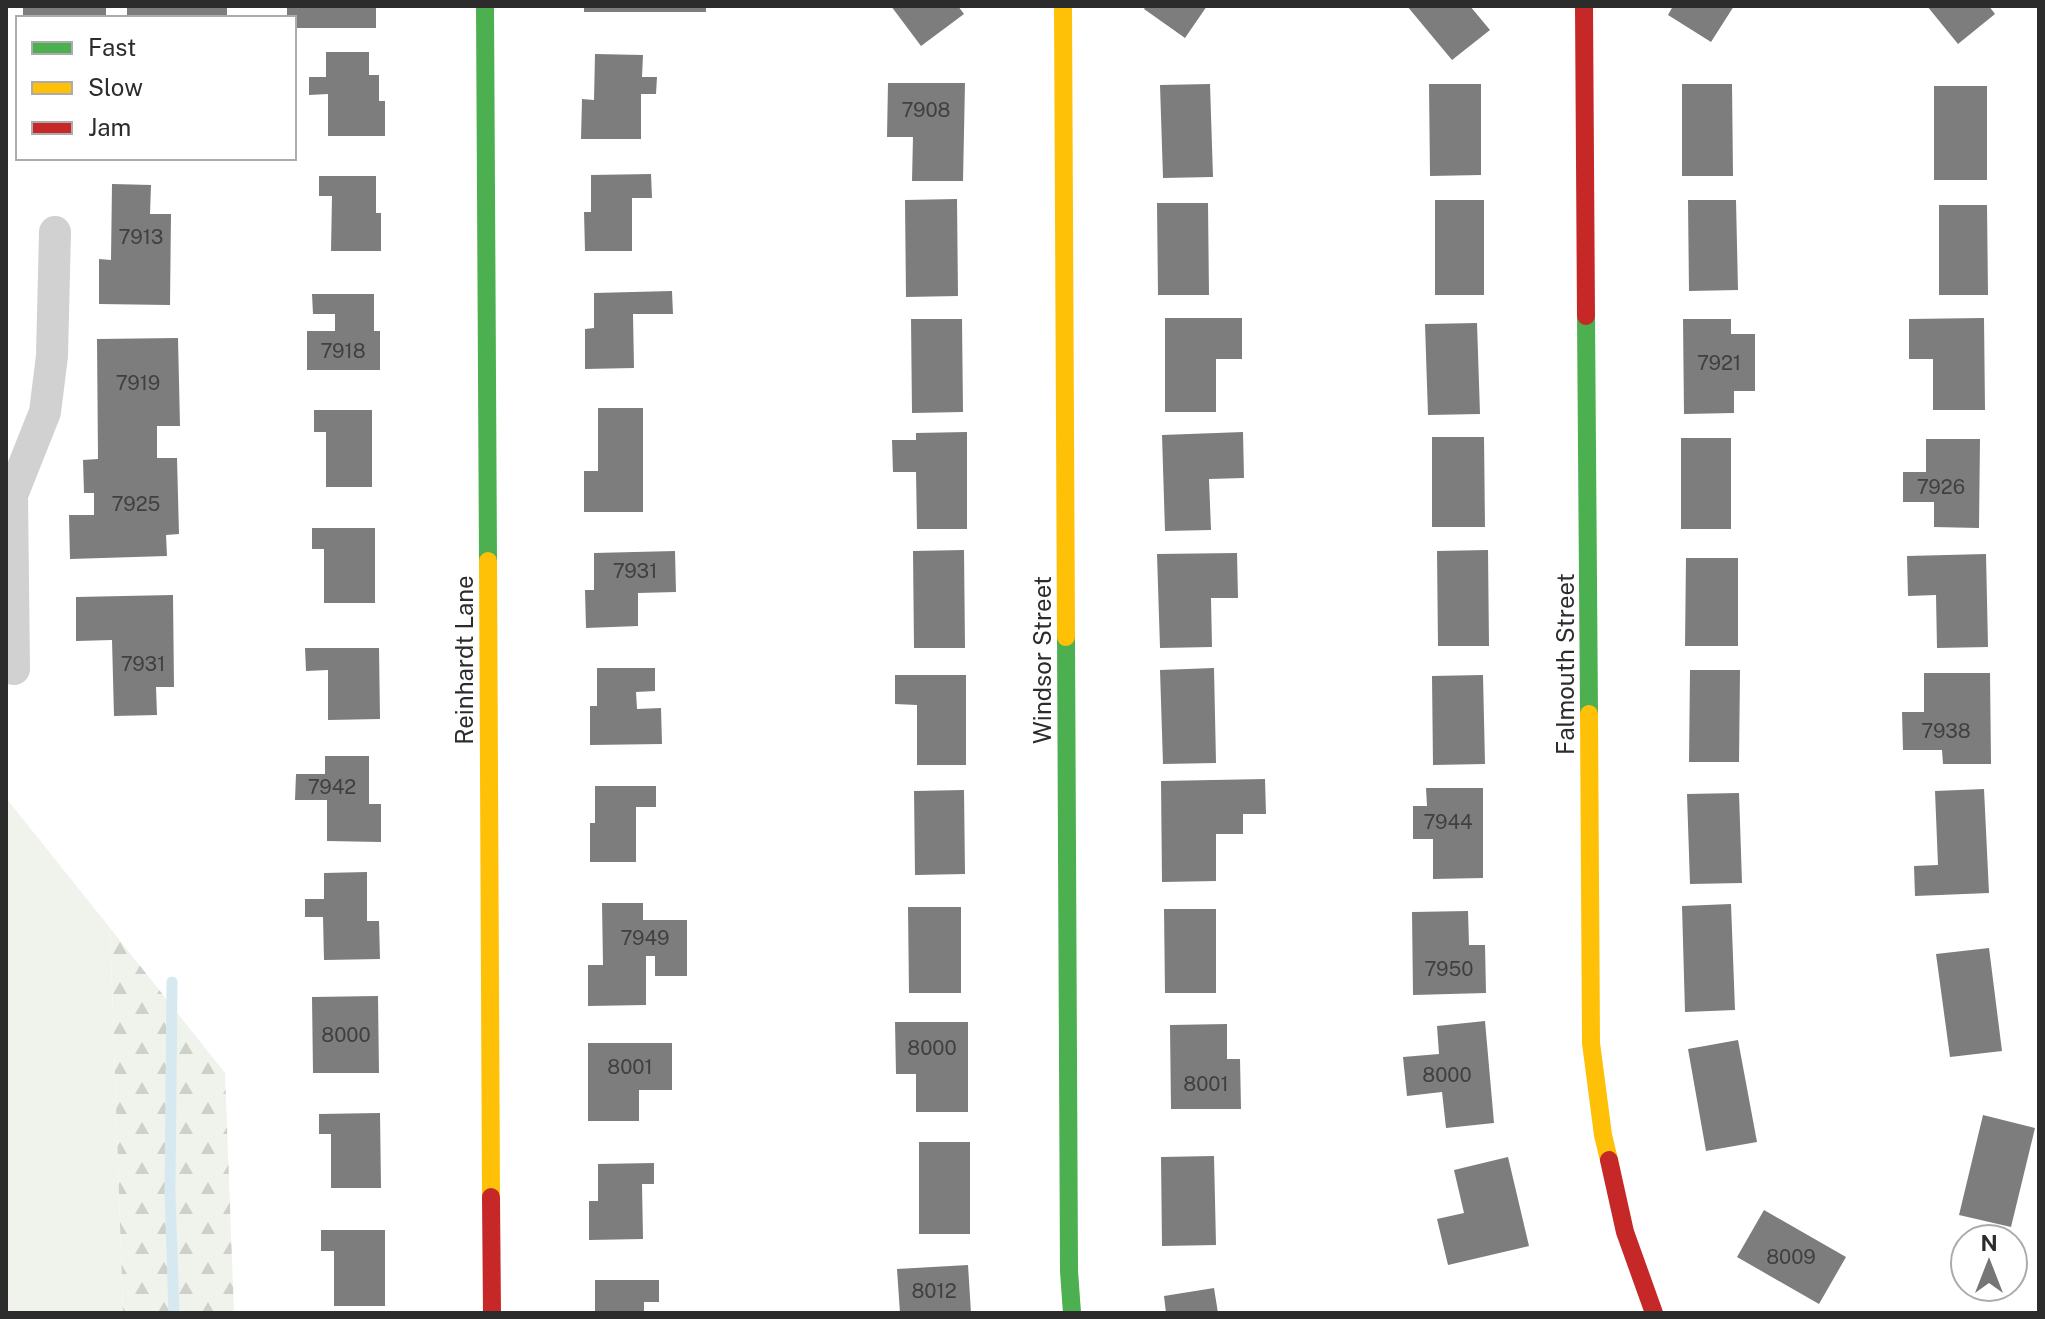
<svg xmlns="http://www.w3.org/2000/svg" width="2045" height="1319" font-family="'Public Sans',sans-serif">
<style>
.grass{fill:#f0f3eb}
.forest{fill:url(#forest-firs)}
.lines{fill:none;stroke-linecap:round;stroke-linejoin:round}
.stream{stroke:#d7e9f0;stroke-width:11}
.building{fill:#7d7d7d}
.street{stroke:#d1d1d1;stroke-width:32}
.fast{stroke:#4caf50;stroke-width:18}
.slow{stroke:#ffc107;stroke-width:18}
.jam{stroke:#c62828;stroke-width:18}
.labels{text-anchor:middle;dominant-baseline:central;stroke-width:8;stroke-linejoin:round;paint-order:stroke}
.number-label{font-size:20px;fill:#404040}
.street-label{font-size:24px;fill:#2c2c2c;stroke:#fff}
</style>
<defs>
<pattern id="forest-firs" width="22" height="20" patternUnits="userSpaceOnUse" patternTransform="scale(2)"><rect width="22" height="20" fill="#f0f3eb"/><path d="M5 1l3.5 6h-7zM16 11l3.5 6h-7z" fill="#ced0ca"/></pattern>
</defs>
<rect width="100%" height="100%" fill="#fff"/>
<path class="grass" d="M6,798L110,928L123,1313H6Z"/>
<path class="forest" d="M110,928L225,1073L234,1313H123Z"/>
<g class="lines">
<path class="stream" d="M172,982L170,1193L174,1313"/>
</g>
<path class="building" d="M23,6H106V18H23Z
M127,6H227V18H127Z
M287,6H376V28H294V18H287Z
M584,6H706V12H584Z
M891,6H958L964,14L921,46Z
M1146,6H1207L1185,38L1144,9Z
M1407,6H1470L1490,30L1452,60Z
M1673,6H1734L1711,42L1668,15Z
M1927,6H1989L1995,14L1958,44Z
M326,52H369V75H379V101H385V136H328V94L309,95V77H326Z
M595,54L643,55L642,77H657L656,94H641V139H581L582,99L594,100Z
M888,83H965L963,181H912L913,137H887Z
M1210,84L1213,177L1163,178L1160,85Z
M1429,84H1481V175L1430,176Z
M1682,84H1732L1733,176H1682Z
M1934,86H1987V180H1934Z
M651,174L652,198H632V251H585L584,212H591V175Z
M319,176H376V213H381V251H331L332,196H319Z
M112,184L151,185L150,214H171L170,305L99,304V259L111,260Z
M957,199L958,296L906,297L905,200Z
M1435,200H1484V295H1435Z
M1688,200H1736L1738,290L1689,291Z
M1157,203H1208L1209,295H1158Z
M1939,205H1987L1988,295H1939Z
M672,291L673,314H633L634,368L585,369V329L594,328V293Z
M312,294H374V331H380V370H307V331H335V314H313Z
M1165,318H1242V359H1216V412H1165Z
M1984,318L1985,410H1933V359H1909V319Z
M911,319H962L963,412L912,413Z
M1683,319H1731V334H1755V391H1734V413L1684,414Z
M1477,323L1480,414L1428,415L1425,324Z
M178,338L180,426H157V458H177L179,534L166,535L167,556L70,559L69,515H94V493H84L83,460L98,459L97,339Z
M598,408H643V512H584V471H598Z
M314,410H372V487H326V432H314Z
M967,432V529H917L916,472H893L892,440H916V433Z
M1243,432L1244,478L1209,479L1211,530L1165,531L1162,435Z
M1432,437H1484L1485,527H1432Z
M1681,438H1731V529H1681Z
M1926,439H1980L1979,528L1934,527V502H1903V472H1926Z
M312,528H375V603H324V549H312Z
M964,550L965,648H914L913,551Z
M1488,550L1489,646H1438L1437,551Z
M675,551L676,592L638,593V626L586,628L585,590H594V553Z
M1237,553L1238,598H1211L1212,647L1160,648L1157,554Z
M1986,554L1988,647L1937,648L1936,595L1908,596L1907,556Z
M1686,558H1738V646H1685Z
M173,595L174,687H156L157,715L114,716L112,640L76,641V597Z
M305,648H379L380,719L328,720V670L306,671Z
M597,668H655V691L636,692L637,709L661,708L662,744L590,745V706H597Z
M1214,668L1216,763L1163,764L1160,670Z
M1690,670H1740L1739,762H1689Z
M1924,673H1990L1991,764H1943L1942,750H1903L1902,712H1924Z
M895,675H966V765H917V705L895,704Z
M1483,675L1485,764L1433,765L1432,676Z
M325,756H369V804H381V842L327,841V800H295L296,774H325Z
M1265,779L1266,814H1243V834H1216V881L1162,882L1161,781Z
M595,786H656V807H636V862H590V823H595Z
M1426,788H1483V878L1433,879V839H1413V806H1427Z
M1984,789L1989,893L1915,896L1914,866L1938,865L1935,791Z
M964,790L965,874L915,875L914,791Z
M1739,793L1742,883L1690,884L1687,794Z
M367,872V921H379L380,959L324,960L323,917H305V899H324V873Z
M602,903H643V920H687V976H655V956H646V1005L588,1006V965H603Z
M1731,904L1735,1010L1685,1012L1682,906Z
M908,907H961V993H909Z
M1164,909H1216V993H1165Z
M1468,911L1469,945H1485L1486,993L1413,995L1412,912Z
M1989,948L2002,1051L1950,1057L1936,954Z
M378,996L379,1073H313L312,997Z
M1485,1021L1494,1123L1446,1128L1442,1092L1407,1096L1403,1057L1439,1054L1437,1026Z
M895,1022H968V1112H916V1074H896Z
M1227,1024V1059H1240L1241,1109H1171L1170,1025Z
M1738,1040L1757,1142L1706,1151L1688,1049Z
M588,1043H672V1090H639V1121H588Z
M380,1113L381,1188H331V1134H319V1114Z
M1983,1115L2035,1128L2011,1227L1959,1215Z
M919,1142H970V1234H919Z
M1214,1156L1216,1245L1162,1246L1161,1157Z
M1508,1157L1529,1246L1448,1265L1437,1219L1464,1213L1454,1170Z
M654,1163V1184H642L643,1239L589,1240V1201H598V1164Z
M1764,1210L1846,1257L1819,1304L1737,1257Z
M321,1230H385V1306H334V1251H321Z
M968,1265L971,1313H900L897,1269Z
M595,1280H659V1302H644V1313H595Z
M1214,1288L1218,1313H1166L1164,1296Z"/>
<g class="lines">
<path class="street" d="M14,669L12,495L45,412L52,356L55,232"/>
<path class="fast" d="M485,6L488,561
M1586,316L1589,714
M1066,637L1069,1271L1072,1313"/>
<path class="slow" d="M1063,6L1066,637
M488,561L491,1197
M1589,714L1591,1043L1603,1135L1609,1160"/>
<path class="jam" d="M1584,6L1586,316
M1609,1160L1625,1232L1654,1313
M491,1197L492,1313"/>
</g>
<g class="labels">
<g class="number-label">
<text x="926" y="110">7908</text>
<text x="141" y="237">7913</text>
<text x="343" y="351">7918</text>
<text x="1719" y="363">7921</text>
<text x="138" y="383">7919</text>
<text x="1941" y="487">7926</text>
<text x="136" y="504">7925</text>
<text x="635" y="571">7931</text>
<text x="143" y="664">7931</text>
<text x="1946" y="731">7938</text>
<text x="332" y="787">7942</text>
<text x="1448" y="822">7944</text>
<text x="645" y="938">7949</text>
<text x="1449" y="969">7950</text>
<text x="346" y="1035">8000</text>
<text x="932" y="1048">8000</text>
<text x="630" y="1067">8001</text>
<text x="1447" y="1075">8000</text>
<text x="1206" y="1084">8001</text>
<text x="1791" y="1257">8009</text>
<text x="934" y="1291">8012</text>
</g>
<g class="street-label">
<text transform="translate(464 660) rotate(-90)">Reinhardt Lane</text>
<text transform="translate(1042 660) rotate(-90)">Windsor Street</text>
<text transform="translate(1565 664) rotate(-90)">Falmouth Street</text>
</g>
</g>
<rect width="2045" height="1319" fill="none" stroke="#2c2c2c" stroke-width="16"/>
<rect x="16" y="16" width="280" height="144" fill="#ffffff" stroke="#ababab" stroke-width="2"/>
<rect x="32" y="42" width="40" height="12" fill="#4caf50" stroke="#ababab" stroke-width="2"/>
<text x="88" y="56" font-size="24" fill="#2c2c2c">Fast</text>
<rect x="32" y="82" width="40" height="12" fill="#ffc107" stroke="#ababab" stroke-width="2"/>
<text x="88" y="96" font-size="24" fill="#2c2c2c">Slow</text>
<rect x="32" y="122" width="40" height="12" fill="#c62828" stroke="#ababab" stroke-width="2"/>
<text x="88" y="136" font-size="24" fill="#2c2c2c">Jam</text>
<g transform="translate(1989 1263)"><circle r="38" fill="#ffffff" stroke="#ababab" stroke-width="2"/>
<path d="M0-6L14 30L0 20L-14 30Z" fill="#767676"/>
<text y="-12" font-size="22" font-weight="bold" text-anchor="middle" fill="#2c2c2c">N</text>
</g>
</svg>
